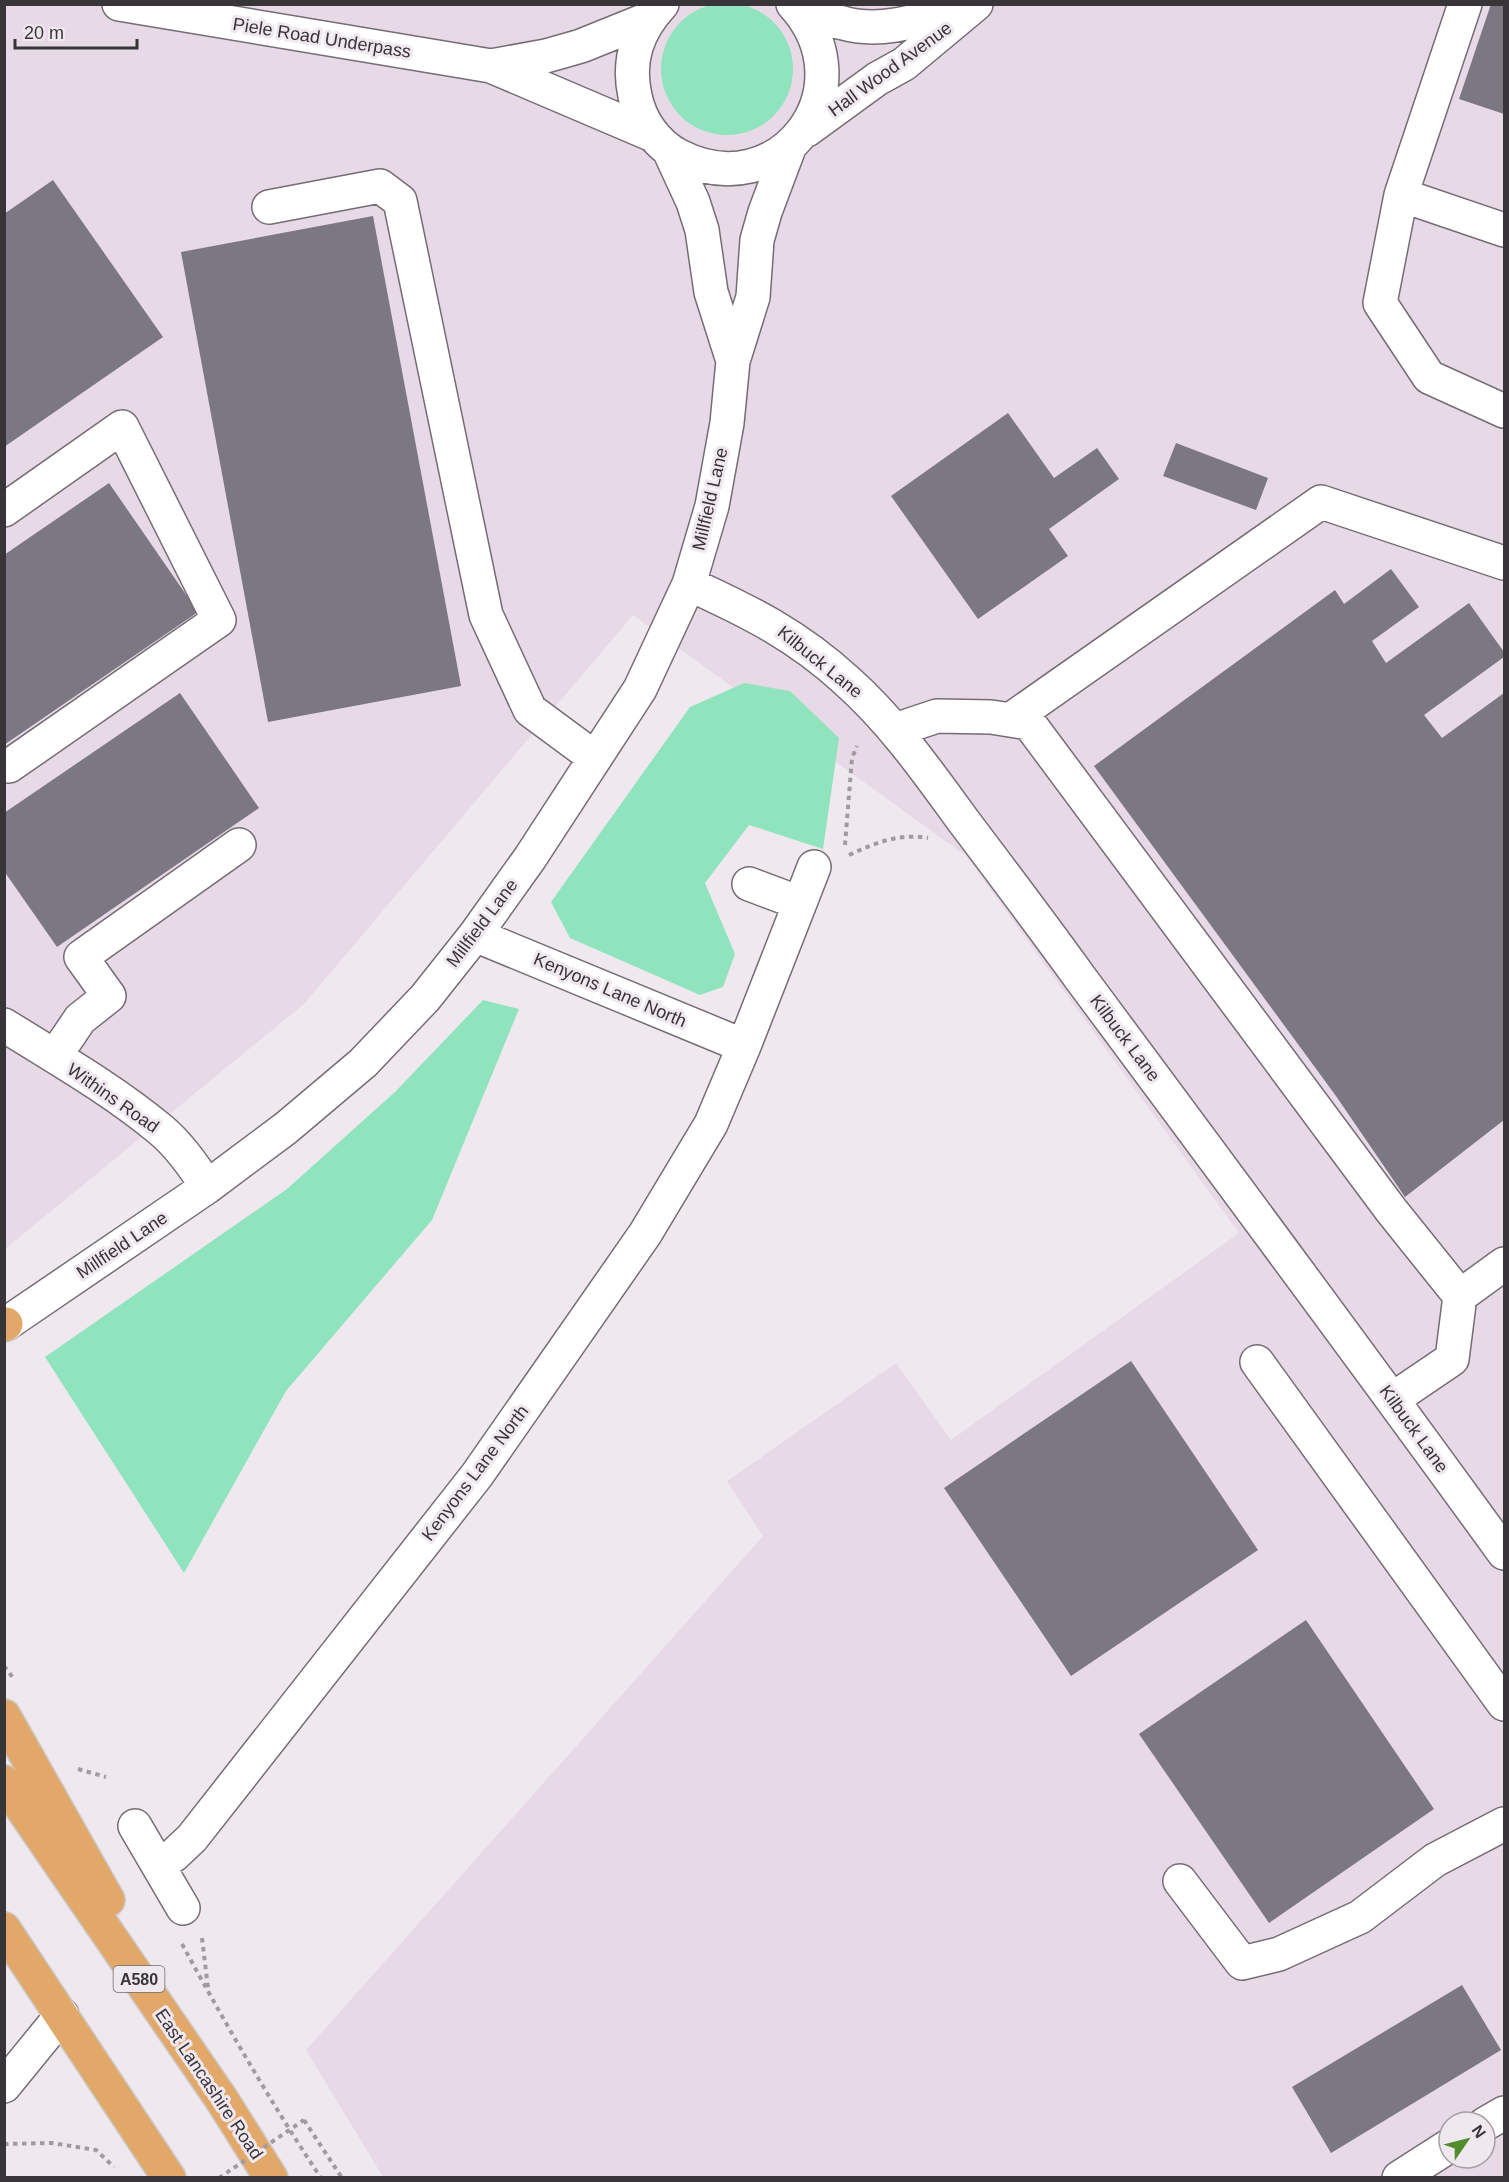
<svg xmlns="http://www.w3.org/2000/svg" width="1509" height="2182" font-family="Arial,sans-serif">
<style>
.built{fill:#e8d9e7;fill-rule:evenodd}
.green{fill:#90e4bd}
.building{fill:#7b7881}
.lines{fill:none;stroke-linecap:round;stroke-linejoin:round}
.minor-casing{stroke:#746d73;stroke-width:36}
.highway-casing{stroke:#cbcacb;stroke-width:36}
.path{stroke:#a19ba0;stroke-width:4;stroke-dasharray:4.5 4.5;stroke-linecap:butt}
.minor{stroke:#fff;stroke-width:33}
.highway{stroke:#e1a869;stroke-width:33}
.path-bridge{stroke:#a19ba0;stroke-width:4;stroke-dasharray:4.5 4.5;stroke-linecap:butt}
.labels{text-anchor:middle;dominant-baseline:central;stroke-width:6;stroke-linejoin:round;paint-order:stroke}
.shield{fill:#f0e8ef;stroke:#6f6b6f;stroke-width:1.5}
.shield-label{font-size:16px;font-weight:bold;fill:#383538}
.street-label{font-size:18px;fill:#383538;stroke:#f0e8ef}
</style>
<rect width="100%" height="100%" fill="#f0e8ef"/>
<path class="built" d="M5,5H1504V2177H383L306,2050L763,1536L727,1481L896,1363L951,1440L1239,1233L966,856L633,615L304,1004L5,1249ZM1449,2122H1485V2158H1449Z"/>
<path class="green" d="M661 69a66 66 0 1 1 132 0a66 66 0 1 1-132 0Z
M744,683L790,691L839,738L823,849L749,825L705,883L735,954L723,987L700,995L570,938L551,902L690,707Z
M483,1000L519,1009L432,1220L286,1391L184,1573L45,1357L287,1189L396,1091Z"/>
<path class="building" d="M1491,4H1504V114L1459,99Z
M53,180L163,337L4,447V214Z
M373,216L461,686L268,722L181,252Z
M1008,413L1054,478L1097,448L1119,479L1049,529L1068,556L978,619L891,496Z
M1176,443L1268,478L1256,510L1163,476Z
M109,483L198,612L4,745V555Z
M1391,569L1419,607L1372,641L1386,663L1469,603L1504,652V657L1424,715L1442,738L1504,693V1120L1405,1197L1336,1096L1094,766L1335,590L1344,604Z
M180,693L259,808L57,947L4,871V813Z
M1131,1361L1258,1550L1071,1676L944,1488Z
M1306,1620L1434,1809L1269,1923L1139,1734Z
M1462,1985L1501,2050L1331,2153L1292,2087Z"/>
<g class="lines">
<defs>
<path id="minor" d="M119,4L491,66L653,135
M662,4C637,31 627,60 635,96C640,121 656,144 679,156C780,208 870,88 793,4
M1465,4L1401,195L1504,230
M795,6C811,11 827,19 843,23C885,35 927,17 967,6
M491,66L546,56L581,46L648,19
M807,130L877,79L904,64L976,4
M669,150L693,202L702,230L711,292L733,361
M1401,195L1380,303L1429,377L1504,411
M269,207L380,186L400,201L486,615L530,710L595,758
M4,510L122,427L219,620L9,766
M689,584C750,612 797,635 847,681C892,721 927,771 962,819C1002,872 1042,925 1081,979C1223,1170 1365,1361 1504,1553
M1010,720L1321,502L1504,563
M895,730L937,716L991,717L1029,723L1391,1210L1460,1296L1504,1264
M749,884L800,903L814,867
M475,935L744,1046
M4,1025C57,1058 113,1090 161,1130C180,1146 194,1166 207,1187
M55,1056L80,1019L109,996L81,957L239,845
M6,1324L207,1187L286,1128L363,1063L425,998L475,935L530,858L640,689L689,584L712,506L727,423L733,361L753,297L757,240L765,212L789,148
M1257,1362L1504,1704
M1393,1399L1452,1359L1460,1296
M135,1826L183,1908
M158,1865L174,1855L192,1838L477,1475L645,1234L711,1124L744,1046L800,903
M1180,1881L1242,1963L1279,1954L1360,1917L1435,1860L1504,1824
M4,2086L62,2015
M1485,2124L1504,2113
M1399,2178L1449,2146"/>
<path id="highway" d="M4,1325L6,1324
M4,1716L108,1900
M4,1782L222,2100L271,2178
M4,1929L169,2178"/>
</defs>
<use href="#minor" class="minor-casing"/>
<use href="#highway" class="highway-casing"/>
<path class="path" d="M845,845L852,758L857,746
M849,855C875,843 899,833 928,838
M4,1666L14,1679
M78,1769L106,1777
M202,1938L208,1988
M182,1944C225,2023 271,2103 321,2178
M304,2120L342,2178
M4,2144L52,2143L96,2150L114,2167"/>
<use href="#minor" class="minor"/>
<use href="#highway" class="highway"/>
<path class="path-bridge" d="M219,2178L304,2120"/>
</g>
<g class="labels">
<rect class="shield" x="113.5" y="1966" width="51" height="26" rx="4.5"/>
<g class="shield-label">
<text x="139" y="1979">A580</text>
</g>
<g class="street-label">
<text transform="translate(322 38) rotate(9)">Piele Road Underpass</text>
<text transform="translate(890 69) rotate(-36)">Hall Wood Avenue</text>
<text transform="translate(710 499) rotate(-77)">Millfield Lane</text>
<text transform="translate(820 662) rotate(39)">Kilbuck Lane</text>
<text transform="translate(482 923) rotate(-53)">Millfield Lane</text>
<text transform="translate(610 990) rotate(23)">Kenyons Lane North</text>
<text transform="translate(1125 1038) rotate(53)">Kilbuck Lane</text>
<text transform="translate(113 1098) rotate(35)">Withins Road</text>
<text transform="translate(122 1245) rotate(-34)">Millfield Lane</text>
<text transform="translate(1414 1429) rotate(54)">Kilbuck Lane</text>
<text transform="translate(475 1473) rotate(-53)">Kenyons Lane North</text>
<text transform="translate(209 2084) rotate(56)">East Lancashire Road</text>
</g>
</g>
<rect width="1509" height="2182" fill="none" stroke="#383538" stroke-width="12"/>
<g transform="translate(1467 2140) rotate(55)"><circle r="28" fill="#f0e8ef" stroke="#a6a0a6" stroke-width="1.5"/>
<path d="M0-4.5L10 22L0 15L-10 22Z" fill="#518d2c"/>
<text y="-9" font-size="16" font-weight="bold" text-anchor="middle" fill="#383538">N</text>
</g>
<path d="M15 39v9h122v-9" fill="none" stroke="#383538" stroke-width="3"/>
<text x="24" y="39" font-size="18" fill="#383538" stroke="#f0e8ef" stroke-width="4.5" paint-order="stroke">20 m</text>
</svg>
